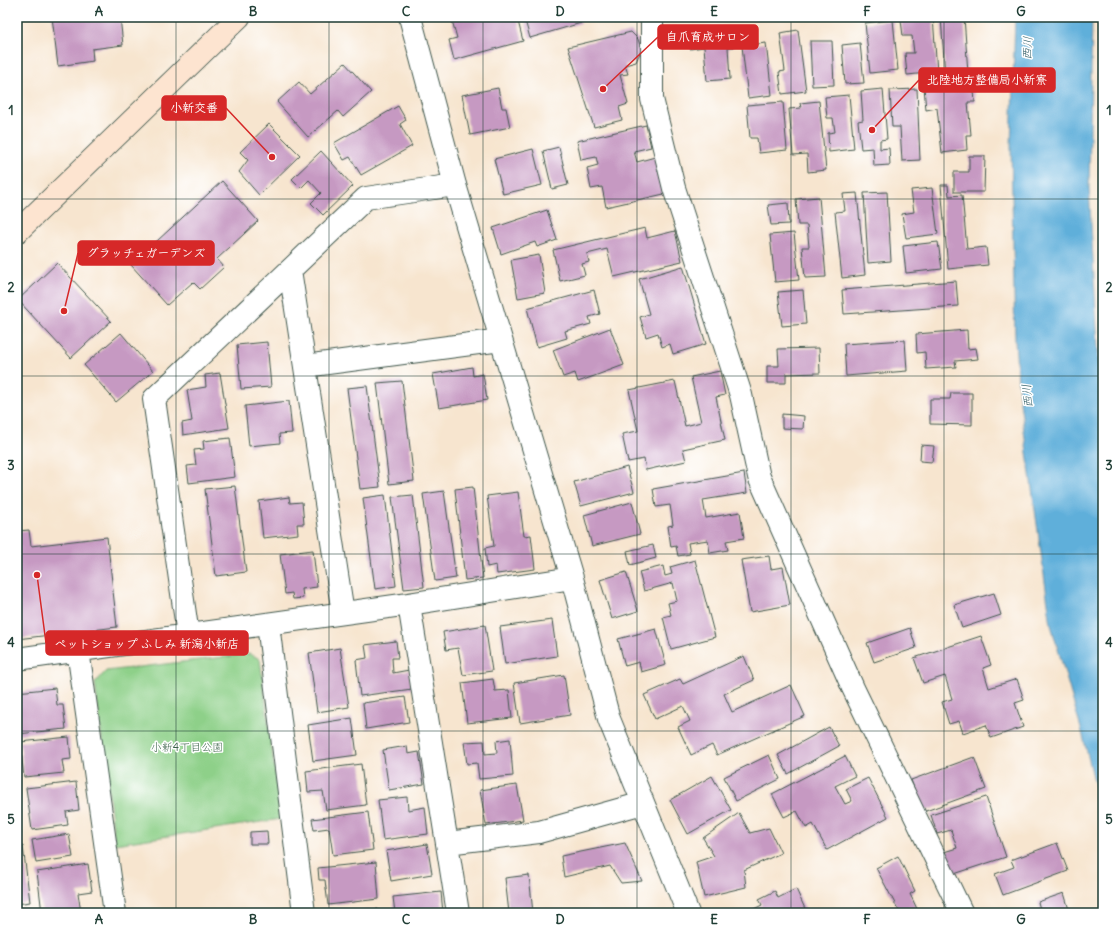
<svg xmlns="http://www.w3.org/2000/svg" width="1120" height="930" font-family="Delius,'Klee One',sans-serif">
<style>
.green{fill:#8ed089;stroke:#56865e}
.water{fill:#5fafda;stroke:#3f7687}
.building{fill:#c699c2}
.lines{fill:none;stroke-linecap:round;stroke-linejoin:round}
.street-casing{stroke:#3f564b;stroke-width:24}
.secondary-casing{stroke:#3f564b;stroke-width:24}
.street{stroke:#fff;stroke-width:22}
.secondary{stroke:#fde4d0;stroke-width:22}
.grid{fill:none;stroke:#1f3d34;stroke-width:1;stroke-opacity:0.55}
.labels{text-anchor:middle;dominant-baseline:central;stroke-width:3;stroke-linejoin:round;paint-order:stroke}
.park-label{font-size:11px;fill:#3b6249;stroke:#fff}
.water-label{font-size:12px;font-style:italic;fill:#325f66;stroke:#fff}
.leader{fill:none;stroke:#d62828;stroke-width:1.5}
.callout-dot{fill:#d62828;stroke:#fff;stroke-width:1.5}
.callout{fill:#d62828;stroke:#d62828;stroke-width:1.5}
.callout-label{font-size:12px;text-anchor:middle;font-weight:bold;fill:#fff}
.neatline{fill:none;stroke:#1f3d34;stroke-width:1.5}
.grid-label{font-size:13px;text-anchor:middle;font-weight:bold;fill:#1f3d34}
</style>
<rect width="100%" height="100%" fill="#fff"/>
<filter id="ink" filterUnits="userSpaceOnUse"><feTurbulence type="fractalNoise" baseFrequency=".025" numOctaves="2"/><feDisplacementMap in="SourceGraphic" scale="8" xChannelSelector="R" yChannelSelector="G"/><feConvolveMatrix kernelMatrix="1 2 1 2 8 2 1 2 1" color-interpolation-filters="sRGB"/></filter>
<filter id="wash" filterUnits="userSpaceOnUse"><feTurbulence type="fractalNoise" baseFrequency=".012" numOctaves="4" result="noise"/><feDisplacementMap in="SourceGraphic" scale="16" xChannelSelector="R" yChannelSelector="G"/><feGaussianBlur stdDeviation="0.9" result="paint"/><feColorMatrix in="noise" values="0 0 0 0 0 0 0 0 0 0 0 0 0 0 0 0 0 1.4 0 .05"/><feComposite in="paint" operator="in"/></filter>
<g filter="url(#wash)">
<rect width="100%" height="100%" fill="#f7e5cf"/>
<path class="green" d="M250,654L260,659L281,819L115,844L95,683L106,671Z"/>
<path class="water" d="M1015,17H1092L1089,188L1099,366L1103,399V817L1082,732L1051,625L1019,395L1015,341L1011,146Z"/>
<g id="blocks">
<path class="building" d="M52,17H120L123,45L92,49L93,61L58,66Z
M451,17H517L523,41L454,60L449,40L457,38Z
M524,17H579L581,23L530,38Z
M910,17H933L937,72L907,75L905,53H914L912,36H903L901,20L910,19Z
M941,17H964L968,73L945,74Z
M893,20L898,70L870,73L865,23Z
M732,30L734,47H728L730,79L707,81L704,47L690,49L689,33Z
M798,30L806,91L782,94L779,72L785,71L780,33Z
M631,32L638,39L641,50L636,62L625,65L628,74L620,75L628,104L619,107L622,120L594,127L568,47Z
M810,41H832L834,85L812,86Z
M766,43L772,95L748,98L742,46Z
M860,43L864,83L845,84L842,45Z
M345,63L371,92L343,117L338,111L308,137L277,102L299,82L310,94Z
M973,81L975,102H968L971,135H966L967,150L942,153L937,108L926,110L924,87Z
M498,88L502,108H506L510,127L470,135L462,95Z
M883,89L887,139L880,140V149L889,148L890,165L874,166L873,148L861,149L858,121L863,120L861,91Z
M917,89L920,160L902,161L900,127H892L890,90Z
M849,95L854,149L829,152L828,133L835,132L833,118H827L825,97Z
M819,101L826,170L808,172L807,154L793,155L789,109L801,108L800,103Z
M783,102L787,150L759,153L757,138H750L747,105Z
M398,106L406,120L400,124L412,146L361,175L350,157L344,160L334,143Z
M269,124L300,155L259,195L239,172L248,160L240,152Z
M646,125L651,147L634,151L637,162L655,157L664,194L606,207L602,187L591,189L587,168L598,165L596,157L581,160L577,141Z
M559,147L568,185L552,189L543,151Z
M533,149L542,185L503,194L494,159Z
M321,151L353,186L323,215L311,203L321,193L309,180L301,188L292,179Z
M969,156H985L984,192H954V172H969Z
M222,181L258,221L217,259L224,267L200,289L193,282L167,305L131,265Z
M941,185H948L949,196L962,195L967,249L986,247L988,265L948,269Z
M932,188L938,234L906,238L902,214L914,212L911,190Z
M887,192L891,261L868,263L864,193Z
M857,193L865,275L842,278L835,212L845,211L843,194Z
M819,197L826,277L805,278L802,247H809L807,225H798L796,199Z
M788,203L789,224L771,225L768,205Z
M547,210L557,240L537,247L535,242L501,254L493,228Z
M645,228L647,238L675,231L682,261L614,277L607,249L587,254L589,262L582,264L585,275L560,281L553,250Z
M794,233L799,280L775,282L770,235Z
M938,242L942,269L906,273L903,246Z
M539,255L545,293L518,298L511,260Z
M57,263L111,321L71,358L18,300Z
M683,266L706,344L673,354L670,344L662,347L658,333L646,337L640,317L649,314L639,279Z
M956,281L958,306L844,314L842,290Z
M594,290L600,314L589,317L591,324L565,331L567,338L537,347L527,308Z
M803,290L806,324L782,326L778,292Z
M610,328L624,365L578,382L575,373L563,377L553,350Z
M967,330L968,349L976,348L978,359L955,361L956,367L926,369L925,352L917,353L916,334Z
M121,333L153,371L116,402L84,365Z
M905,340L907,371L846,376L844,344Z
M267,342L271,387L241,389L237,345Z
M819,348L820,373L786,374V383H767V366H779L778,349Z
M472,367L473,376L483,374L487,400L439,408L433,374Z
M720,371L725,395L716,397L725,440L683,449L686,461L646,470L644,459L628,462L622,434L638,431L629,390L675,381L685,426L701,422L691,377Z
M220,373L229,428L183,435L182,423L192,421L187,390L206,387L205,375Z
M402,381L414,481L389,484L377,383Z
M367,386L380,487L360,489L347,388Z
M951,393H972V425L930,424V399H950Z
M289,401L292,433L279,434L280,443L249,446L245,406Z
M782,414L804,416L803,429L782,428Z
M230,438L235,477L189,483L187,466L196,465L194,450L204,449L203,441Z
M921,445L934,446L932,462L920,461Z
M627,467L634,492L581,506L574,482Z
M744,473L747,493L703,500L706,518L740,512L744,538L726,541L728,550L710,553L708,540L688,543L690,554L678,556L676,546L671,547L668,526L673,525L670,505L656,507L653,489Z
M235,486L246,572L216,576L205,489Z
M473,487L483,578L465,580L455,489Z
M444,491L456,578L435,581L423,494Z
M518,492L524,536L531,535L535,569L497,574L496,565L487,567L485,548L494,546L487,496Z
M385,495L396,586L375,589L363,498Z
M413,495L424,587L404,589L392,497Z
M289,497L290,503L302,502L304,524H297L298,534L263,538L259,501Z
M632,502L640,534L592,546L584,515Z
M29,530L31,546L107,537L117,627L17,639V531Z
M653,545L656,558L630,565L627,551Z
M313,550L317,587L302,589L303,598L293,599L292,593L285,594L280,554Z
M769,556L771,569L783,567L790,605L750,612L741,560Z
M695,560L715,637L671,649L663,617L671,615L668,603L677,601L673,583L644,591L639,572L663,566L665,576L672,574L670,567Z
M626,572L638,611L612,619L600,580Z
M994,593L1001,615L962,628L954,605Z
M552,620L557,656L505,664L500,627Z
M485,625L492,671L463,675L458,648L446,650L443,632Z
M910,628L916,648L874,662L867,643Z
M656,629L666,665L641,672L639,662L625,666L618,639Z
M981,636L991,665L983,668L989,688L1017,679L1024,700L1015,703L1023,727L991,738L986,725L963,733L959,721L949,724L942,702L952,699L945,676L923,683L914,658Z
M396,641L398,658H392L393,673L409,670L412,689L360,696L356,660L367,658L365,645Z
M340,648L349,707L317,712L309,653Z
M744,656L754,680L724,694L732,712L791,685L805,716L717,755L712,745L691,755L678,727L690,721L683,706L655,719L644,695L680,679L683,684Z
M564,675L570,715L520,723L514,683Z
M493,679L495,691L509,690L512,718L467,723L462,683Z
M55,688L57,705H63L66,729L17,734V692Z
M405,697L409,722L366,729L363,703Z
M352,718L357,755L313,761L308,725Z
M829,727L839,746L788,774L778,755Z
M69,737L71,759L62,760L64,773L24,777L20,742Z
M510,739L513,776L479,779L477,763L467,764L464,742L484,741L485,754L497,753L496,741Z
M407,746L408,754L419,752L424,784L389,790L383,750Z
M769,755L780,779L736,801L724,777Z
M845,756L855,776L835,786L845,804L852,801L846,789L868,778L888,817L827,850L813,824L806,828L797,811L784,817L772,794Z
M974,757L986,789L923,812L911,780Z
M361,764L366,805L326,810L323,791L308,792L306,771Z
M712,776L731,810L688,834L670,800Z
M76,782L79,810L66,812L68,825L32,830L26,788Z
M517,785L523,820L486,825L480,790Z
M407,797L408,810L425,807L428,834L383,840L378,800Z
M986,797L1006,857L951,875L944,852L957,848L951,830L937,834L931,815Z
M368,812L373,850L333,855L329,828L314,830L312,819Z
M739,813L750,833L769,828L781,853L744,870L746,887L704,897L696,862L714,856L703,838Z
M17,815L21,834L17,835Z
M267,831L268,844H250V832Z
M69,834L73,857L36,863L32,840Z
M625,843L642,881L621,883L610,866L564,877L561,856Z
M1057,843L1068,871L1003,895L995,874L1014,867L1011,860Z
M427,844L432,874L391,881L386,851Z
M23,846L30,902L17,904V847Z
M898,856L915,891L910,894L918,911L914,913H900L876,868Z
M376,862L379,899L328,905L325,880H319L318,868Z
M88,864L92,891L78,893L81,913H42L37,872Z
M529,875L533,913H509L505,878Z
M796,889L807,913H746L762,905L759,899L775,891L778,898Z
M441,892L443,913H395L393,897Z
M1064,893L1070,913H1041L1038,902Z
M378,909V913H354V912Z"/>
</g>
</g>
<g filter="url(#ink)">
<use href="#blocks" fill-opacity="0" stroke="#3f564b" stroke-width="1"/>
<g class="lines">
<defs>
<path id="street" d="M410,17L455,185L572,578L609,719L688,913
M652,17V99L674,188L741,395L759,477L853,688L962,913
M290,270L343,613
M305,366L501,340
M409,604L458,913
M268,624L304,913
M188,635L154,399L366,198L455,185
M78,650L115,913
M17,659L409,604L572,578
M447,843L539,832L643,803"/>
<path id="secondary" d="M17,232L239,17"/>
</defs>
<use href="#street" class="street-casing"/>
<use href="#secondary" class="secondary-casing"/>
<use href="#street" class="street"/>
<use href="#secondary" class="secondary"/>
</g>
</g>
<path class="grid" d="M176,17V913M329,17V913M483,17V913M637,17V913M791,17V913M944,17V913M17,199H1103M17,376H1103M17,554H1103M17,731H1103"/>
<g class="labels">
<g class="park-label">
<text x="187" y="747">小新4丁目公園</text>
</g>
<g class="water-label">
<text transform="translate(1027 48) rotate(-88)">西川</text>
<text transform="translate(1027 396) rotate(-96)">西川</text>
</g>
</g>
<path class="leader" d="M603 89L658 37M872 130L919 80M272 157L226 108M64 311L78 253M37 575L46 643"/>
<g class="callout-dot">
<circle cx="603" cy="89" r="4"/>
<circle cx="872" cy="130" r="4"/>
<circle cx="272" cy="157" r="4"/>
<circle cx="64" cy="311" r="4"/>
<circle cx="37" cy="575" r="4"/>
</g>
<g class="callout">
<rect x="658" y="25" width="100" height="24" rx="4"/>
<rect x="919" y="68" width="136" height="24" rx="4"/>
<rect x="162" y="96" width="64" height="24" rx="4"/>
<rect x="78" y="241" width="136" height="24" rx="4"/>
<rect x="46" y="631" width="202" height="24" rx="4"/>
</g>
<g class="callout-label">
<text x="708" y="41">自爪育成サロン</text>
<text x="987" y="84">北陸地方整備局小新寮</text>
<text x="194" y="112">小新交番</text>
<text x="146" y="257">グラッチェガーデンズ</text>
<text x="147" y="648">ペットショップ ふしみ 新潟小新店</text>
</g>
<rect width="1120" height="930" fill="none" stroke="#fff" stroke-width="44"/>
<rect x="22" y="22" width="1076" height="886" class="neatline"/>
<g class="grid-label">
<text x="99" y="16">A</text>
<text x="253" y="16">B</text>
<text x="406" y="16">C</text>
<text x="560" y="16">D</text>
<text x="714" y="16">E</text>
<text x="867" y="16">F</text>
<text x="1021" y="16">G</text>
<text x="11" y="115">1</text>
<text x="1109" y="115">1</text>
<text x="11" y="292">2</text>
<text x="1109" y="292">2</text>
<text x="11" y="470">3</text>
<text x="1109" y="470">3</text>
<text x="11" y="647">4</text>
<text x="1109" y="647">4</text>
<text x="11" y="824">5</text>
<text x="1109" y="824">5</text>
<text x="99" y="924">A</text>
<text x="253" y="924">B</text>
<text x="406" y="924">C</text>
<text x="560" y="924">D</text>
<text x="714" y="924">E</text>
<text x="867" y="924">F</text>
<text x="1021" y="924">G</text>
</g>
</svg>
